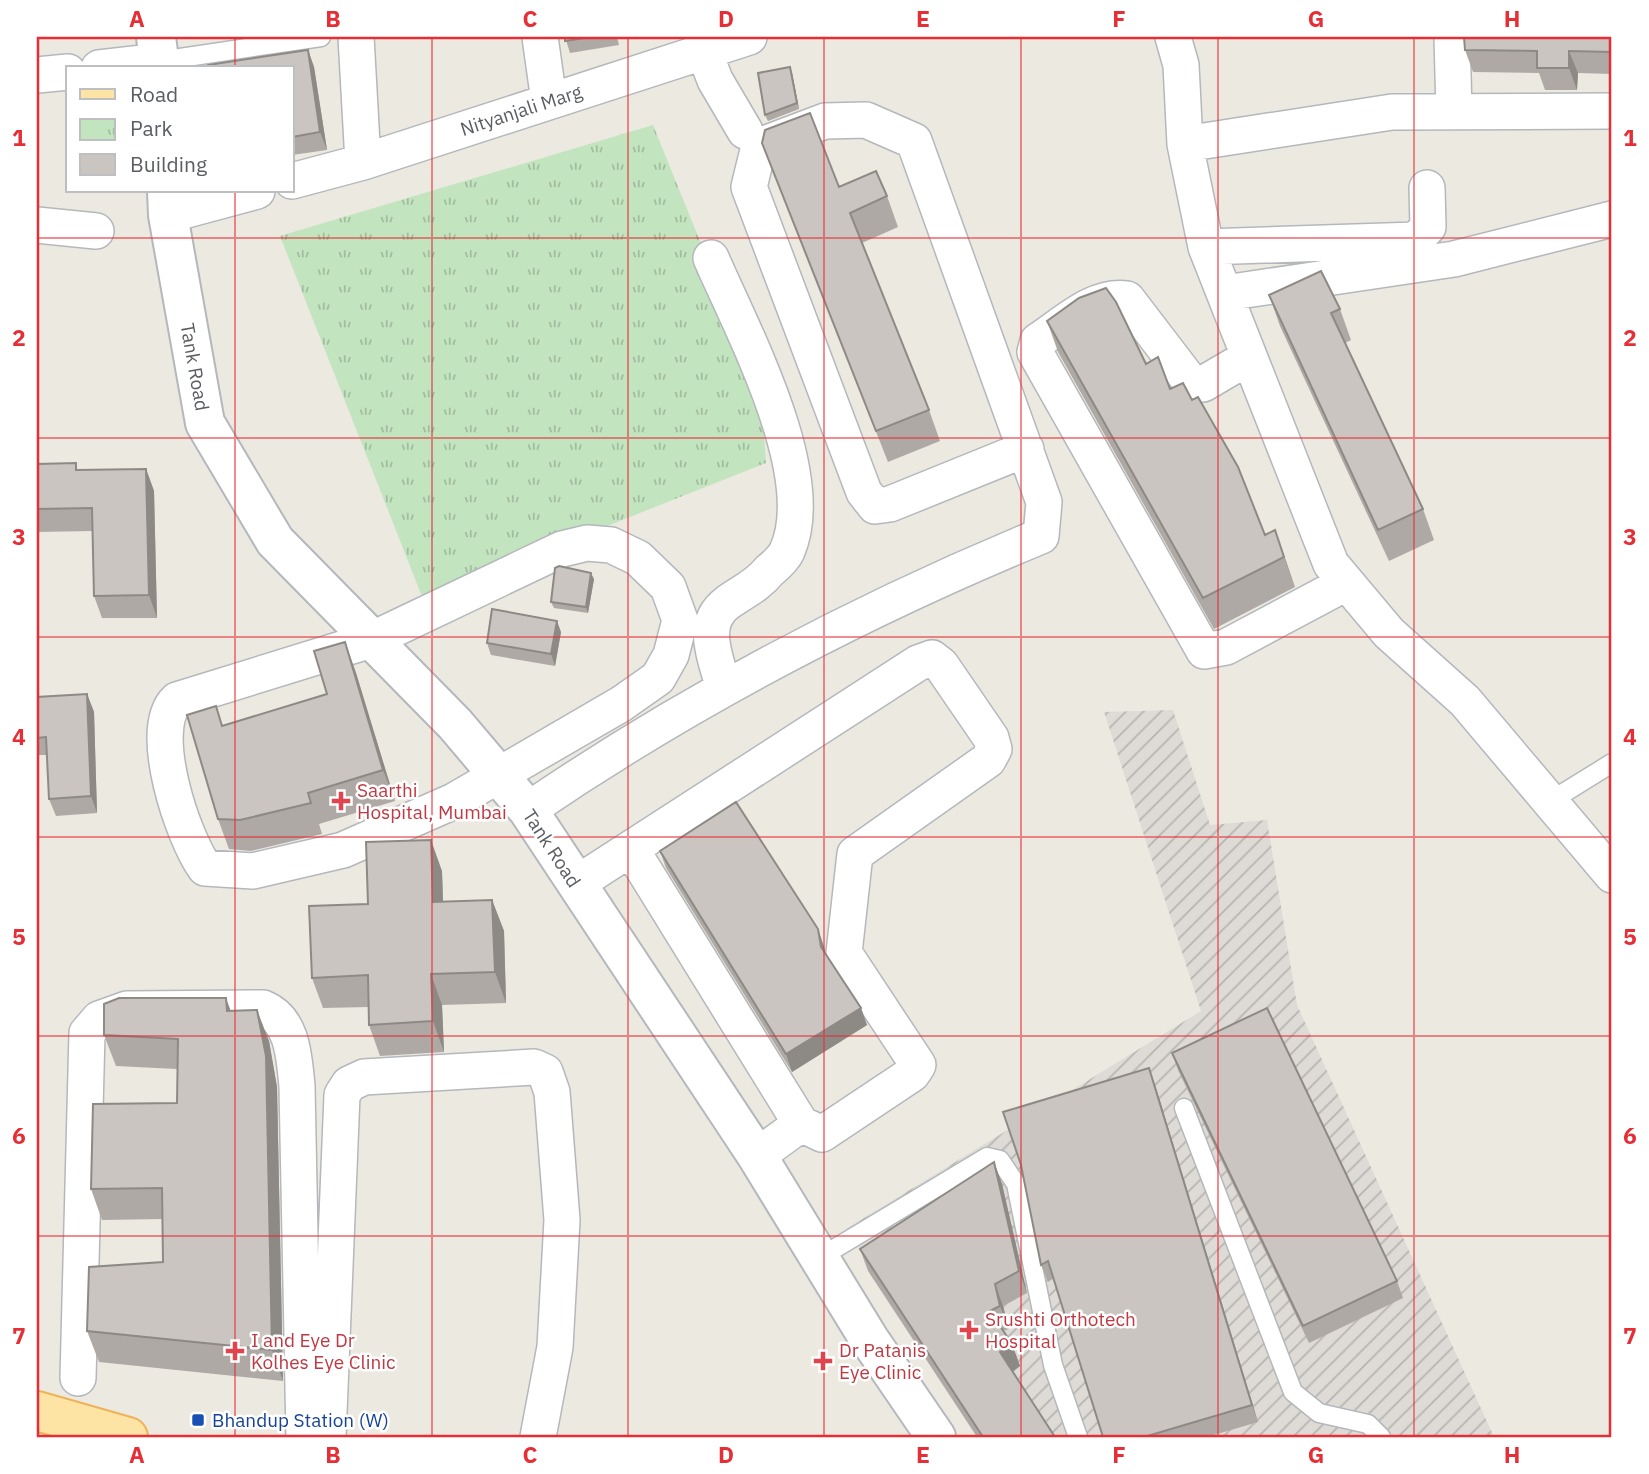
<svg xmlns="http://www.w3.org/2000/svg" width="1649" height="1474" font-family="'IBM Plex Sans',sans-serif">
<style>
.industrial{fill:url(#industrial-furrows)}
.park{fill:url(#park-tufts)}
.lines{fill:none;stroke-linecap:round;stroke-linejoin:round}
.service-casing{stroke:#b4b8bc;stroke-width:21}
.minor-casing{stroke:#b4b8bc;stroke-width:38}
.tertiary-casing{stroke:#b4b8bc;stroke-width:42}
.primary-casing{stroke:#eeb258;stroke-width:42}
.service{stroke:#fff;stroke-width:18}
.minor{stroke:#fff;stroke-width:35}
.tertiary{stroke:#fff;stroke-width:38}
.primary{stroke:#fde4a5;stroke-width:38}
.wall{fill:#aea9a5}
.shaded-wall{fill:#8d8a86}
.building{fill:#cac5c0;stroke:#8d8a86;stroke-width:2}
.grid{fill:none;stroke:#e52e36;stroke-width:2;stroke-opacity:0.55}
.health-dot{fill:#e0444e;stroke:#fff;stroke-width:2.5}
.transit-dot{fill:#1a4fb4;stroke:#fff;stroke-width:2.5}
.labels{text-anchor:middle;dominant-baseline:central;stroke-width:5;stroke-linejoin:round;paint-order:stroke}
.street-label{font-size:19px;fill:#5a5e62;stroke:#fff}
.health-label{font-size:19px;fill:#be3a42;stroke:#fff;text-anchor:start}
.transit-label{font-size:19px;fill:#164399;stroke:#fff;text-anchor:start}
.neatline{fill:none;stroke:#e52e36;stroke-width:2.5}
.grid-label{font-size:23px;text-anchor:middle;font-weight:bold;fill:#e52e36}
</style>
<defs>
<pattern id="industrial-furrows" width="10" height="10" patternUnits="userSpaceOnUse" patternTransform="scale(1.75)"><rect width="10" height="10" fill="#dedbd6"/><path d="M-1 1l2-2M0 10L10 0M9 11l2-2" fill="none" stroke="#b7b5b1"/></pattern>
<pattern id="park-tufts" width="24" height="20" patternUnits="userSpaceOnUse" patternTransform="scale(1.75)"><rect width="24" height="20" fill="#c2e4be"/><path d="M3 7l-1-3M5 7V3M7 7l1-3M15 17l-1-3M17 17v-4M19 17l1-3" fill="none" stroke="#a1bc9e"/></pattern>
</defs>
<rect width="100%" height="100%" fill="#ece9e1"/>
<path class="industrial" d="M1173,710L1210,825L1267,820L1297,1005L1494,1437H987L846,1229L1201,1011L1104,712Z"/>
<path class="park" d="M653,125L761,392L766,463L423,599L280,236Z"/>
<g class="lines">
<defs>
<path id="service" d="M160,61L321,37
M1549,802L1612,763
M1184,1108L1293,1392L1319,1413L1368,1424L1381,1437
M819,1258L987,1157L1000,1160L1016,1184L1053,1365L1078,1437"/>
<path id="minor" d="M356,37L363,162
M540,37L549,101
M1173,37L1181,65L1185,144L1206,247L1331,564L1389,633L1465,701L1612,875
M1452,37L1454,112
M704,51L715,80L745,131
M99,68L160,61
M37,75L68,72
M1185,144L1392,112L1612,111
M292,181L363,162L749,37
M168,215L257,191
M37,225L96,231
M1206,247L1416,240L1428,227L1427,188
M711,258C742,330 821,475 787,551C784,558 775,566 769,571C757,586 742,592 727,603C699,624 716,658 723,686
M1225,293L1454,259L1612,219
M1249,357L1203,384H1192L1127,299C1094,294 1064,324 1038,341L1035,352L1204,651L1226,647L1346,583
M587,543L611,545L638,558L668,587L680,620L671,655L658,678L621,704L454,801L343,850L253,871L205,868C183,838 146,729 177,700L371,640L562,549Z
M528,810C691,699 859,611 1041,536L1044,502L914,141L866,120L825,121L759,146L749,187L864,492L875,506L890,504L1026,449
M631,849L801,1124
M576,884L918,663L932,658L941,665L991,738L994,749L988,760L855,854L844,953L918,1065L912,1074L822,1134L801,1124L757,1156
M78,1378L87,1033L99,1019L127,1009L263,1008C293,1020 294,1057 297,1086L304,1437
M328,1437L342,1095L349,1084L364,1077L534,1067L545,1072L552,1092L562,1220L555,1347L538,1437"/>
<path id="tertiary" d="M156,37L160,68
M167,191L168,215L205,423L275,541L455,724L528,810L757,1156L869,1339L936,1437"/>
<path id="primary" d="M37,1411L128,1437"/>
</defs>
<use href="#service" class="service-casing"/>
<use href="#minor" class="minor-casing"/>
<use href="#tertiary" class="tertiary-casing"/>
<use href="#primary" class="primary-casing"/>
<use href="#service" class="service"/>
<use href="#minor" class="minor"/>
<use href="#tertiary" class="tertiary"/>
<use href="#primary" class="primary"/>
</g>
<path class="wall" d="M565,37H617L619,45L570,53Z
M1612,37V74L1578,73L1577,90H1545L1539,73L1473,72L1465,50Z
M308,50L314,67L327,150L292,155V68Z
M792,73L799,109L768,121L765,115Z
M762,143L839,187L887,196L898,227L862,243L929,410L940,441L888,462Z
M1269,295L1340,309L1351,340L1345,343L1423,509L1434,540L1389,561L1280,326Z
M1047,321L1146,364L1170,389L1265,535L1275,530L1295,587L1214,629L1058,352Z
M37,464L79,470L146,469L154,491L157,618H102L94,596L93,531L37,532Z
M594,579L588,613L554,608L551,602Z
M561,632L555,666L491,655L487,643Z
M345,642L356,673L395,801L319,824L322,834L251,851L229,849L218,819L223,726L327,694Z
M87,694L94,712L97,813L56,816L49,799L47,755H37V697Z
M660,851L818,929L824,947L826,954L861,1008L867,1025L792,1072L666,868Z
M442,871L443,902L492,900L504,931L506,1003L442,1005L444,1052L380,1056L369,1025V1007L323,1008L312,978L368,904Z
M230,1011L269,1041L277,1087L283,1381L99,1362L87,1331L163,1262V1219L102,1220L91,1189L177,1103V1069L116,1066L104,1035Z
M1172,1053L1397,1281L1403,1298L1309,1343L1178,1070Z
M1155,1085L1258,1422L1207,1437H1103L1054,1278L1048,1282L1041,1265Z
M994,1162L1002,1184L1027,1293L1003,1306L1009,1329L1003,1331L1012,1344L1020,1366L1013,1372L1055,1437H977L868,1271L860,1249Z"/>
<path class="shaded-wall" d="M308,50L314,67L327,150L320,132Z
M1569,51L1578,73L1577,90L1569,68Z
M790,67L792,73L799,109L797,103Z
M146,469L154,491L157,618L149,595Z
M1275,530L1286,561L1295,587L1284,557Z
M591,573L594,579L588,613L586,607Z
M557,621L561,632L555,666L551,654Z
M345,642L356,673L395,801L383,770Z
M87,694L94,712L97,813L91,796Z
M431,840L442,871L444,933L433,902Z
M492,900L504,931L506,1003L495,972Z
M818,929L824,947L827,964L821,947Z
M431,974L442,1005L444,1052L433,1021Z
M226,998L237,1028L227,1011Z
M861,1008L867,1025L792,1072L786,1054Z
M257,1010L269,1041L277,1087L283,1381L272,1350Z
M1149,1068L1155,1085L1258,1422L1252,1405Z
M994,1162L1002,1184L1027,1293L1019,1271Z
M995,1284L1003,1306L1009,1329L1000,1306Z
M1012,1344L1020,1366L1008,1375L1000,1352Z"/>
<path class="building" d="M565,37H591L565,41Z
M1464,37H1612V52L1569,51V68H1537V51L1465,50Z
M308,50L320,132L292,137V68H208V65Z
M790,67L797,103L765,115L758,73Z
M810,113L839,187L876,171L887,196L850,213L929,410L876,431L762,143L765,130Z
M1321,271L1340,309L1331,313L1423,509L1378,530L1269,295Z
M1106,288L1116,302L1146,364L1158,357L1170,389L1183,383L1192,400L1198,397L1238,467L1265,535L1275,530L1284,557L1203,598L1047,321L1079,298Z
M76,463V470L146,469L149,595L94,596L92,508L37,509V464Z
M559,566L591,573L586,607L551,602L555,568Z
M492,609L557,621L551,654L487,643Z
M345,642L383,770L308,793L311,803L240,820L218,819L187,715L216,706L222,726L327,694L314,651Z
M87,694L91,796L49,799L46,737L37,738V697Z
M736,802L818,929L821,947L861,1008L786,1054L660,851Z
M431,840L433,902L492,900L495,972L431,974L433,1021L369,1025L368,975L312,978L309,906L368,904L366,842Z
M119,998H226L227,1011L257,1010L266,1056L272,1350L87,1331L89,1267L163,1262L162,1188L91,1189L93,1104L177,1103L178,1039L104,1035V1004Z
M1267,1008L1397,1281L1303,1326L1172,1053Z
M1149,1068L1252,1405L1144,1437H1103L1048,1261L1041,1265L1021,1165L1003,1112Z
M994,1162L1019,1271L995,1284L1000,1306L990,1311L1012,1344L1000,1352L1055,1437H983L860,1249Z"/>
<path class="grid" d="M235,37V68M432,37V1437M628,37V1437M824,37V1437M1021,37V1437M1218,37V1437M1414,37V1437M235,191V1437M37,238H1612M37,438H1612M37,637H1612M37,837H1612M37,1036H1612M37,1236H1612"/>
<g class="health-dot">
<path d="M337.5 790.5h7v7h7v7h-7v7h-7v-7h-7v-7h7z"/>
<path d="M965.5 1319.5h7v7h7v7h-7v7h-7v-7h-7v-7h7z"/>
<path d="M231.5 1340.5h7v7h7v7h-7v7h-7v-7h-7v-7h7z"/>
<path d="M819.5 1350.5h7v7h7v7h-7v7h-7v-7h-7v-7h7z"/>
</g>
<rect class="transit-dot" x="191" y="1413" width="14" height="14" rx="3.5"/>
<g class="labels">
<g class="street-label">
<text transform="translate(521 110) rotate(-18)">Nityanjali Marg</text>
<text transform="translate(195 367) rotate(80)">Tank Road</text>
<text transform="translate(552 848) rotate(57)">Tank Road</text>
</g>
<g class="health-label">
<text x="357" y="790">Saarthi<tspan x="357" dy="22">Hospital, Mumbai</tspan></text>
<text x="985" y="1319">Srushti Orthotech<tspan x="985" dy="22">Hospital</tspan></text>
<text x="251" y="1340">I and Eye Dr<tspan x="251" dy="22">Kolhes Eye Clinic</tspan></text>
<text x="839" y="1350">Dr Patanis<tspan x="839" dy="22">Eye Clinic</tspan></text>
</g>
<g class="transit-label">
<text x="212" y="1420">Bhandup Station (W)</text>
</g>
</g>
<rect width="1649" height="1474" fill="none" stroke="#ffffff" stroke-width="77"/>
<rect x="66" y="66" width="228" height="126" fill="#ffffff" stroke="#bdbfc0" stroke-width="2"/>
<rect x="80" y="89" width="35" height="10" fill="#fde4a5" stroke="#bdbfc0" stroke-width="2"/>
<text x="130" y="102" font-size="21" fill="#5a5e62">Road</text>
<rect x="80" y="119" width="35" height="21" fill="url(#park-tufts)" stroke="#bdbfc0" stroke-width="2"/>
<text x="130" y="136" font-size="21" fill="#5a5e62">Park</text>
<rect x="80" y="154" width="35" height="21" fill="#cac5c0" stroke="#bdbfc0" stroke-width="2"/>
<text x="130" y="172" font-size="21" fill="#5a5e62">Building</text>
<rect x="38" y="38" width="1572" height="1398" class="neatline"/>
<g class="grid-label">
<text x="137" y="27">A</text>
<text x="333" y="27">B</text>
<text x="530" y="27">C</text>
<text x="726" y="27">D</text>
<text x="923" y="27">E</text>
<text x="1119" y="27">F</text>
<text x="1316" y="27">G</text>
<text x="1512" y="27">H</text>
<text x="19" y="146">1</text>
<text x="1630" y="146">1</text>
<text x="19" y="346">2</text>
<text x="1630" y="346">2</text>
<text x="19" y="545">3</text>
<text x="1630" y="545">3</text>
<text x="19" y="745">4</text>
<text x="1630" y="745">4</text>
<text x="19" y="945">5</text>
<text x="1630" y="945">5</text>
<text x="19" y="1144">6</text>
<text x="1630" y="1144">6</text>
<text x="19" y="1344">7</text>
<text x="1630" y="1344">7</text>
<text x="137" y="1463">A</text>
<text x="333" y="1463">B</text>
<text x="530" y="1463">C</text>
<text x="726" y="1463">D</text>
<text x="923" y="1463">E</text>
<text x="1119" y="1463">F</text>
<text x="1316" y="1463">G</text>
<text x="1512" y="1463">H</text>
</g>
</svg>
